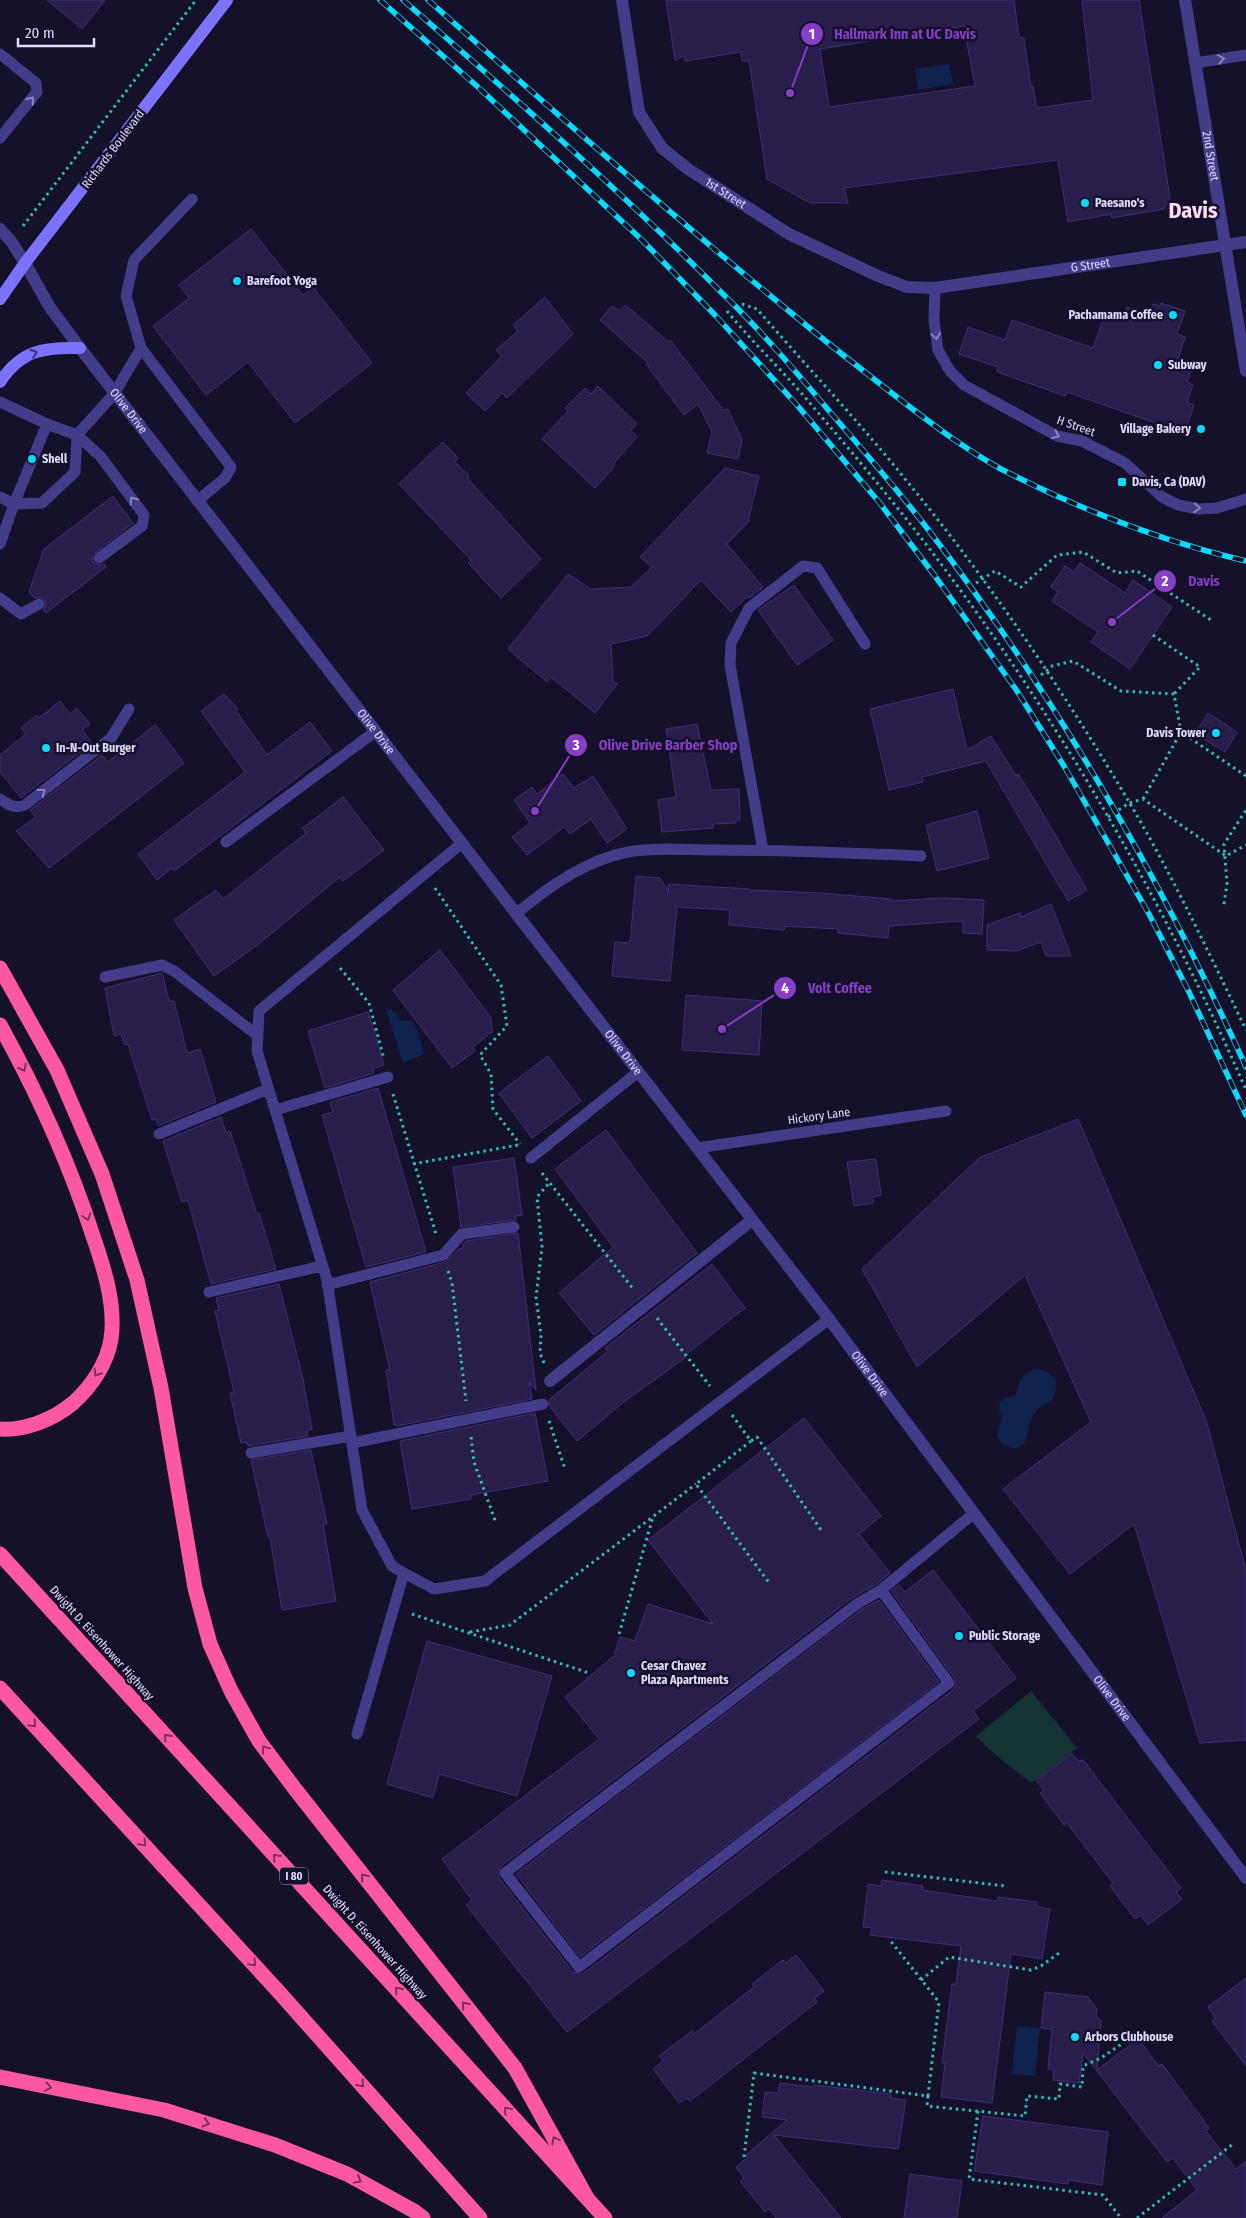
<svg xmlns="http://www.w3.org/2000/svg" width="1246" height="2218" font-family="'Fira Sans Condensed',sans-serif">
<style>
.green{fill:#143434}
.water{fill:#0e234d}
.building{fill:#281d4b;stroke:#403077;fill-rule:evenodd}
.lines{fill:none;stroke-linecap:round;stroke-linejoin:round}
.path{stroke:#32bcb8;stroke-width:3;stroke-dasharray:2.5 4;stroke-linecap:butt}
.service{stroke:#433d89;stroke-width:11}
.minor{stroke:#433d89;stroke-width:12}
.tertiary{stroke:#433d89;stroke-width:12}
.secondary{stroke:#7c73fd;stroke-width:12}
.motorway{stroke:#fd58a1;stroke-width:15}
.rail-casing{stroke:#0adbfc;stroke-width:5.5}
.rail{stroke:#16112a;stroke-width:4;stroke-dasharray:11;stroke-linecap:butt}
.oneway{stroke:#8a84be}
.oneway2{stroke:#3f387e}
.oneway3{stroke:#7e3160}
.poi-dot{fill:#0adbfc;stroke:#16112a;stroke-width:2}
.labels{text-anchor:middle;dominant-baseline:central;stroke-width:5;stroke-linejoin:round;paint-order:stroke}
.shield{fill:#16112a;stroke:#a39ebf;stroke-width:1}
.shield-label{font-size:11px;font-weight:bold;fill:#e0dbff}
.street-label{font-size:12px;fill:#e0dbff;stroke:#16112a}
.poi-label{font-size:12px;font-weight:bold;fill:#e0dbff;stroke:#16112a;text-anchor:start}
.town-label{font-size:22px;font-weight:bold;fill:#ffddf1;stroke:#16112a}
.leader{fill:none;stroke:#853ec5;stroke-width:2}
.callout-dot{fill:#853ec5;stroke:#16112a;stroke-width:2}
.mark-label{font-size:15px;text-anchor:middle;font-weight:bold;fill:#fff}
.callout-label{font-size:14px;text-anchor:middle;font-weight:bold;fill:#853ec5;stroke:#16112a;stroke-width:5;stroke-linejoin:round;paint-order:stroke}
</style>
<rect width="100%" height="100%" fill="#16112a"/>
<path class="green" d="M1031,1691L1077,1748L1031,1783L992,1752L976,1736Z"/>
<path class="water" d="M949,64L953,84L918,90L915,69Z
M392,1009L393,1013H397L400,1021H412L417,1030L424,1054L403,1063L386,1010Z
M1034,1369L1045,1370L1056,1379C1057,1411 1044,1398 1033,1415C1026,1426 1031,1450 1012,1448C1004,1447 1001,1442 997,1436L1002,1416L999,1409L1000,1402L1006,1397H1013L1016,1394C1018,1381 1022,1375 1034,1369Z
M1017,2026L1040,2028L1035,2076L1012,2074Z"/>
<path class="building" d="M47,0H105L82,29Z
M666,0H1014L1019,37L1024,38L1031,87L1033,86L1037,108L1093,100L1082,0H1139L1170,198L1164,209L1112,218L1111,214L1068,222L1058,160L844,188L848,203H810L767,179L749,61H742L741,52L685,61L684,56L675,60ZM964,26L975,86L829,107L820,49Z
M251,229L303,295L313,287L372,363L295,423L248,362L206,395L153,326L189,298L179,285Z
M545,297L573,334L507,398L502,393L485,411L466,393L502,356L496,350L518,331L513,325Z
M1161,303L1185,311L1177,334L1185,337L1177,363L1192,368L1187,382L1193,385L1187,402L1194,405L1186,430L1165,424L1164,426L1067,392L1065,396L997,372L998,367L959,354L968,327L1005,340L1012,320L1093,348L1106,311L1123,317L1127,307L1149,315L1153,304L1160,306Z
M626,305L668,342L670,340L724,411L728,409L742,440L738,459L707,453L712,432L698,404L684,415L646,364L648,363L600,320L612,306L619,311Z
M598,386L637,424L631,430L637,437L613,464L615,466L595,488L542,439L568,411L565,408L585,388L591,394Z
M443,442L458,458L455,462L469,476L467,478L541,559L501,598L468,563L471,560L399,484Z
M725,468L759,476L748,522L727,544L763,587L749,598L748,596L731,612L701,580L647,636L611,644L613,681L617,684L595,713L551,677L547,682L508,649L568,574L591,589L631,587L652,567L640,557Z
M113,496L133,523L92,555L93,563L99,565L104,564L106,567L46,613L43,610L46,605L45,600L40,597L34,598L29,592L44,549Z
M1080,563L1125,593L1133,580L1172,607L1130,669L1091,642L1098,632L1052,601L1058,592L1051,587L1065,566L1074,572Z
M794,585L833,640L797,665L758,610Z
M953,689L967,750L991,736L1016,776L1018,774L1039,807L1087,890L1068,901L986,761L922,777L923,782L889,790L870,709Z
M224,694L238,709L236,711L267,755L310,722L332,751L174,871L172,868L157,880L138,854L245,772L201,711Z
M60,701L70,714L77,708L90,724L82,730L92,743L21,798L0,772V755L26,734L21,728L37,715L39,718Z
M1208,713L1237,732L1225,752L1195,734Z
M697,724L711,790L739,789L740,820H736V823L713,824V828L662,832L658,800L676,797L666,729Z
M155,725L184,763L49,868L16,831L36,817L30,810L102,755L108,762Z
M563,774L574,788L593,776L627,829L607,843L591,819L570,834L564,827L527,855L512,837L530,823L514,800L532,787L537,794Z
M343,797L384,850L343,881L340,877L256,946L214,976L174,920L216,890L223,899L306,833L303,828Z
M977,811L989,858L937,871L926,825Z
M636,876L660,878L669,893L668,884L749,889V890L821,893L891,899V901L942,898L984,900L982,934L963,933V921L889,926L888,938L838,933V929L785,926L784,930L729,925L730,910L677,907L670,981L612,976L615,942L630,943Z
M1051,904L1071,956H1046L1041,942L1016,951L987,950V925L1020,913L1021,917Z
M440,950L491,1018L492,1032L473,1047L475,1051L452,1068L393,990Z
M162,973L169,1001H174L187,1053L200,1049L216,1102L158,1126L156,1119L152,1120L128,1044L125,1045L121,1034L114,1036L105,988Z
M686,995L762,1001L759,1055L682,1050Z
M368,1012L384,1065L373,1069L374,1073L325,1088L308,1031Z
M548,1056L581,1101L532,1138L499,1093Z
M378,1088L426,1252L366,1267L322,1115L333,1112L330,1102Z
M221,1117L226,1133L230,1131L257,1214L259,1213L276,1269L211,1284L188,1200L182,1202L163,1141Z
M1078,1119L1207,1423L1246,1571V1740L1200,1743L1134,1524L1070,1574L1003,1489L1091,1422L1025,1275L917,1367L862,1269L979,1158Z
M606,1130L697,1253L594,1335L559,1293L613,1247L555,1169Z
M514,1158L522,1215L515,1216L516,1220L461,1227L453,1167Z
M876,1159L881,1195L873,1197V1203L854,1206L847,1162Z
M518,1233L536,1390L529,1382L532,1399L397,1426L394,1425L386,1370H390L370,1282L445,1262L459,1249L463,1248V1244L466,1241Z
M712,1264L745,1308L684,1356L685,1358L625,1401L577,1441L550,1407L549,1400L608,1351L605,1348Z
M279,1284L303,1379L312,1429L307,1431L308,1436L248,1446L247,1442L241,1443L230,1393L234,1392L215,1311L219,1310L216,1298Z
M535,1413L548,1481L471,1495V1499L412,1509L400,1441Z
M804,1418L881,1516L859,1534L890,1573L877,1584L852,1598L500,1867L498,1874L499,1878L573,1972L580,1974L584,1973L954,1689L956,1683L955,1679L891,1591L899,1585L905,1592L933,1570L1016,1678L973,1711L979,1719L567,2032L466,1905L472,1900L442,1859L599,1739L565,1697L614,1656L620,1637L635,1641L648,1604L713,1624L648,1540Z
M311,1450L327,1524H323L336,1601L282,1610L270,1537H268L251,1460Z
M879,1600L939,1682L580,1957L516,1874L861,1610Z
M427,1641L552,1676L517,1796L439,1774L433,1798L387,1784Z
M1072,1753L1078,1761L1083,1760L1181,1888L1176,1892L1182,1899L1148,1925L1140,1915L1135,1919L1110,1886L1113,1883L1097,1862L1067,1823L1064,1825L1040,1793L1044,1790L1036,1780Z
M882,1880L923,1886L922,1890L997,1901L998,1897L1037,1902V1907L1050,1909L1042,1959L1011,1954L992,2103L941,2097L945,2063H942L952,1984H956L961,1946L870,1935L872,1928L863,1927L868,1884L881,1886Z
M796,1955L824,1991L815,1998L817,2002L690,2101L687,2098L679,2103L653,2069L663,2061L659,2056L692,2031L694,2034L754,1987L752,1984L783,1960L786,1963Z
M1246,1978V2066L1212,2021L1215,2018L1208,2007Z
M1045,1992L1088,1997L1097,2009L1096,2017L1101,2020L1097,2070L1138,2039L1159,2066L1162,2064L1209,2128L1206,2131L1236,2169L1246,2161V2218H1162L1197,2190L1173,2158L1167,2162L1083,2053L1079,2083L1053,2080L1054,2070L1048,2069L1052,2029L1041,2028Z
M780,2083L813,2087L814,2085L891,2094V2098L906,2100L898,2149L774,2135L841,2218H776L769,2209L765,2212L740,2181L744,2178L736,2167L748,2157L746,2155L787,2120L762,2117L765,2092L778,2093Z
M983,2116L1108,2132L1102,2185L1068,2180V2184L974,2171Z
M910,2174L962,2181L957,2218H904Z"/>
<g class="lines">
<path class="path" d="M23,226L196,0
M742,304L757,309C808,368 862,425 910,485C992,585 1066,695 1132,807C1174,879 1210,955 1246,1030
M727,311C753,343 783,371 809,402C851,451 893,501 932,552C1057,716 1164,901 1246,1090
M976,583L995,571L1021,587L1057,555L1083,552L1117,573L1137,571L1211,620
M1153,635L1200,667L1174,694
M1041,675L1052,666L1073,661L1121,691L1174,694L1181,732L1246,776
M1143,799L1181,732
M1108,817L1129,803L1143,799L1226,856L1246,845
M435,888L501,985L507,1026L480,1055L491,1074L493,1109L520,1144
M1224,904L1227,884L1224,844L1246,810
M340,968L369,1003L384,1059
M393,1094L436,1234
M413,1164L518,1145
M542,1173L634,1290
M448,1271L452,1283L466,1401
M657,1318L710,1386
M544,1363L540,1353L541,1335L536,1297L542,1247L537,1197L550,1182
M732,1415L751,1441L757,1437L821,1530
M549,1421L565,1469
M471,1437L474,1462L496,1523
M751,1441L696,1484L770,1584
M412,1614L589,1673
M470,1632L510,1625L696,1484
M619,1634L653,1517
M885,1872L1006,1886
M921,1980L949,1957L1031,1970L1041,1966L1059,1953
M928,2096L927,2106L1025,2116L1027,2096L1059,2099L1060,2084L1082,2087L1083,2066L1101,2058L1126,2041
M978,2111L969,2179L1103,2195L1121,2218
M744,2157L754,2073L928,2096L939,2002L889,1939
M1137,2218L1233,2144"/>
<path class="service" d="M0,54L36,83L37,92L0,138
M1195,63L1246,55
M935,288L934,320L938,350L950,371L964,385L1057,436L1082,441L1125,463L1162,497L1178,505L1199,509L1217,508L1246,499
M141,348L231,467L225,478L197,501
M0,402L47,424L77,435L101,457L144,515L142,526L99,558
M47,424L14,504L42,503L75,472L77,435L114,394L141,348L126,296L134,260L192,199
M0,497L14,504L0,544
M0,598L21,614L39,604
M0,799C8,805 15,809 25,805L111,738L129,709
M226,842L376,731
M462,843L259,1011L257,1051L327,1280L362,1510L392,1566L404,1573L434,1589L485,1581L829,1319
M763,850L730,665L731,643L749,608L803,566L817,568L865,644
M516,914C548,887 586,860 628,852C655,847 685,850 712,850C782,850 851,853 921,856
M105,977L162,965L174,971L258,1036
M275,1110L388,1077
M159,1134L268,1089
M697,1148L946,1111
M531,1158L638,1072
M327,1285L443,1255L462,1234L514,1227
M209,1292L322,1266
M352,1443L543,1404
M251,1453L351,1436
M881,1590L949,1683L579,1967L505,1873L857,1604L881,1590L973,1514
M357,1734L404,1573"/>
<g class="minor">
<path id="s1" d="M622,0L639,112L662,148L688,169L789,234L878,276L907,287L935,288L1246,242"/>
<path id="s2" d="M1185,0L1246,371"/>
<path d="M0,229L11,241L25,263"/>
<path d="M550,1381L752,1220"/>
</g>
<path class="tertiary" id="s3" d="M25,263L49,306L80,348L829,1319L1246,1878"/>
<path class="secondary" d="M0,299L25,263L227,0
M0,382C21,350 44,347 80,348"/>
<path class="motorway" d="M0,968L57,1070L102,1174L137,1280L161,1388L195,1588L210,1644L231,1691L259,1741L295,1789L515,2068L587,2198
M0,1025C37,1092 69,1162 93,1236C104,1268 116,1305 111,1339C107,1364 91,1387 73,1403C54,1419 25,1431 0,1429
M0,1554L605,2218
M0,1688L278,1991L480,2218
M0,2077L164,2110L275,2145L347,2174L414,2211L423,2218"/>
<defs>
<path id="rail" d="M380,0L479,88L642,240L715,315L797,405L879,502L935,576L1017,691L1064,766L1149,914L1189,992L1246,1115
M403,0C514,97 624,194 728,299C764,334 797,373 830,412C863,450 896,488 927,528C1054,694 1160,876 1246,1067
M428,0C549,107 670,214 795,316C827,343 860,368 893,394C928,421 963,448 1001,469C1079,509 1160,541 1246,561"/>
</defs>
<use href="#rail" class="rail-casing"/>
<use href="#rail" class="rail"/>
</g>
<defs><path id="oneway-chevron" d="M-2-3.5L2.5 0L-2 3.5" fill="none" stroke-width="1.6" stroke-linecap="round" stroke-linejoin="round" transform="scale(1.25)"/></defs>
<g class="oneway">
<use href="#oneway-chevron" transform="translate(1221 59) rotate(-9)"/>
<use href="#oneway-chevron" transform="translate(31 100) rotate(-51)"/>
<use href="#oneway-chevron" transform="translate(936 336) rotate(82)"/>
<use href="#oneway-chevron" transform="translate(1056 435) rotate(22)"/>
<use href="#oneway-chevron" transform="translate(133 500) rotate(-125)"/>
<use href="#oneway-chevron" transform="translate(1197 508) rotate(5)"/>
<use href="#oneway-chevron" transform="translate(42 792) rotate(-38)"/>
</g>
<use class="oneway2" href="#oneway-chevron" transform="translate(34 353) rotate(-20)"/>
<g class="oneway3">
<use href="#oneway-chevron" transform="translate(23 1068) rotate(62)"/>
<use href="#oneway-chevron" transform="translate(87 1217) rotate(72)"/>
<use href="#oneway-chevron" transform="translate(97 1373) rotate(122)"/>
<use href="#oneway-chevron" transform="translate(33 1724) rotate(47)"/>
<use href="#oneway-chevron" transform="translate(167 1737) rotate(-132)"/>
<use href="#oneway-chevron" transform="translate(265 1749) rotate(-127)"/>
<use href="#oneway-chevron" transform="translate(143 1843) rotate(47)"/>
<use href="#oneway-chevron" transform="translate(276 1857) rotate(-132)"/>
<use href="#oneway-chevron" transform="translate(364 1877) rotate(-128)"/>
<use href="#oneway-chevron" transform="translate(253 1963) rotate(47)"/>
<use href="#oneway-chevron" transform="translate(398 1990) rotate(-132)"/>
<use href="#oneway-chevron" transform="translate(465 2005) rotate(-128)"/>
<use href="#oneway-chevron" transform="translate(361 2084) rotate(48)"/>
<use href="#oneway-chevron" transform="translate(48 2087) rotate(11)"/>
<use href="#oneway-chevron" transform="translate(507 2110) rotate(-132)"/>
<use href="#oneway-chevron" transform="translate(206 2123) rotate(17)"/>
<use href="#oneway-chevron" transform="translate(555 2140) rotate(-119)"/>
<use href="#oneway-chevron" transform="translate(358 2180) rotate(29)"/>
</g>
<g class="poi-dot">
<circle cx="1085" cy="203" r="5"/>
<circle cx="237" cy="281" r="5"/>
<circle cx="1173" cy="315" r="5"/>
<circle cx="1158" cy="365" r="5"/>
<circle cx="1201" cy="429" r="5"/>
<circle cx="32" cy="459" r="5"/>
<rect x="1117" y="477" width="10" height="10" rx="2.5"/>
<circle cx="1216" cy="733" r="5"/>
<circle cx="46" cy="748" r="5"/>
<circle cx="959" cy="1636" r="5"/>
<circle cx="631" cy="1673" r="5"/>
<circle cx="1075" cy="2037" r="5"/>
</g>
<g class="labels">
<rect class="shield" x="280" y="1867.5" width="28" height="17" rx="4"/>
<g class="shield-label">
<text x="294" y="1876">I 80</text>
</g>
<g class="street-label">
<text transform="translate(113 149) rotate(-53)">Richards Boulevard</text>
<text stroke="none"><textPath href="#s2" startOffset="158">2nd Street</textPath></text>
<text stroke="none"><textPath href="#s1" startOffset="234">1st Street</textPath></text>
<text stroke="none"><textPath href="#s1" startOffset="624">G Street</textPath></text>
<text stroke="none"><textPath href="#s3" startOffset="181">Olive Drive</textPath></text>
<text transform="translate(1076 426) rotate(19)">H Street</text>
<text stroke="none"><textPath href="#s3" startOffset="586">Olive Drive</textPath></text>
<text stroke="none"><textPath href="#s3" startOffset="991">Olive Drive</textPath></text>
<text transform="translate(819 1116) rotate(-8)">Hickory Lane</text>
<text stroke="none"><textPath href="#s3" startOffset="1396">Olive Drive</textPath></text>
<text transform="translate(102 1643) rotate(48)">Dwight D. Eisenhower Highway</text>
<text stroke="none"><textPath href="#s3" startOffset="1801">Olive Drive</textPath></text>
<text transform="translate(375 1942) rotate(48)">Dwight D. Eisenhower Highway</text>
</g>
<g class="poi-label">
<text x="1095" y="203">Paesano's</text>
<text x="247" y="281">Barefoot Yoga</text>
<text x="1163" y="315" text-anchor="end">Pachamama Coffee</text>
<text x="1168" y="365">Subway</text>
<text x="1191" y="429" text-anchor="end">Village Bakery</text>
<text x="42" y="459">Shell</text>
<text x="1132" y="482">Davis, Ca (DAV)</text>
<text x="1206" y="733" text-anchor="end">Davis Tower</text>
<text x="56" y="748">In-N-Out Burger</text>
<text x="969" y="1636">Public Storage</text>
<text x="641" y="1666">Cesar Chavez<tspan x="641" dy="14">Plaza Apartments</tspan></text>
<text x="1085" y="2037">Arbors Clubhouse</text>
</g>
<g class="town-label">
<text x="1193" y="210">Davis</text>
</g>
</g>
<path class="leader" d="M790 93L812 34M1112 622L1165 581M535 811L576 745M722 1029L785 988"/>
<g class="callout-dot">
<circle cx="790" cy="93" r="5"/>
<circle cx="1112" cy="622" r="5"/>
<circle cx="535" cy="811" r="5"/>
<circle cx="722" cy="1029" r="5"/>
<circle cx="812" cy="34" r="12"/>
<circle cx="1165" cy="581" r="12"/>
<circle cx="576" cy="745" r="12"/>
<circle cx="785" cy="988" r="12"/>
</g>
<g class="mark-label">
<text x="812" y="39">1</text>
<text x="1165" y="586">2</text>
<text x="576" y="750">3</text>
<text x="785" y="993">4</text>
</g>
<g class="callout-label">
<text x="905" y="39">Hallmark Inn at UC Davis</text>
<text x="1204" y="586">Davis</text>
<text x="668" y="750">Olive Drive Barber Shop</text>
<text x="840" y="993">Volt Coffee</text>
</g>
<path d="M18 38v8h76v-8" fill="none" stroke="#e0dbff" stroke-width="2.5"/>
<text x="25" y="38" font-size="15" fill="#e0dbff" stroke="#16112a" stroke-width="4" paint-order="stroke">20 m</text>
</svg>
